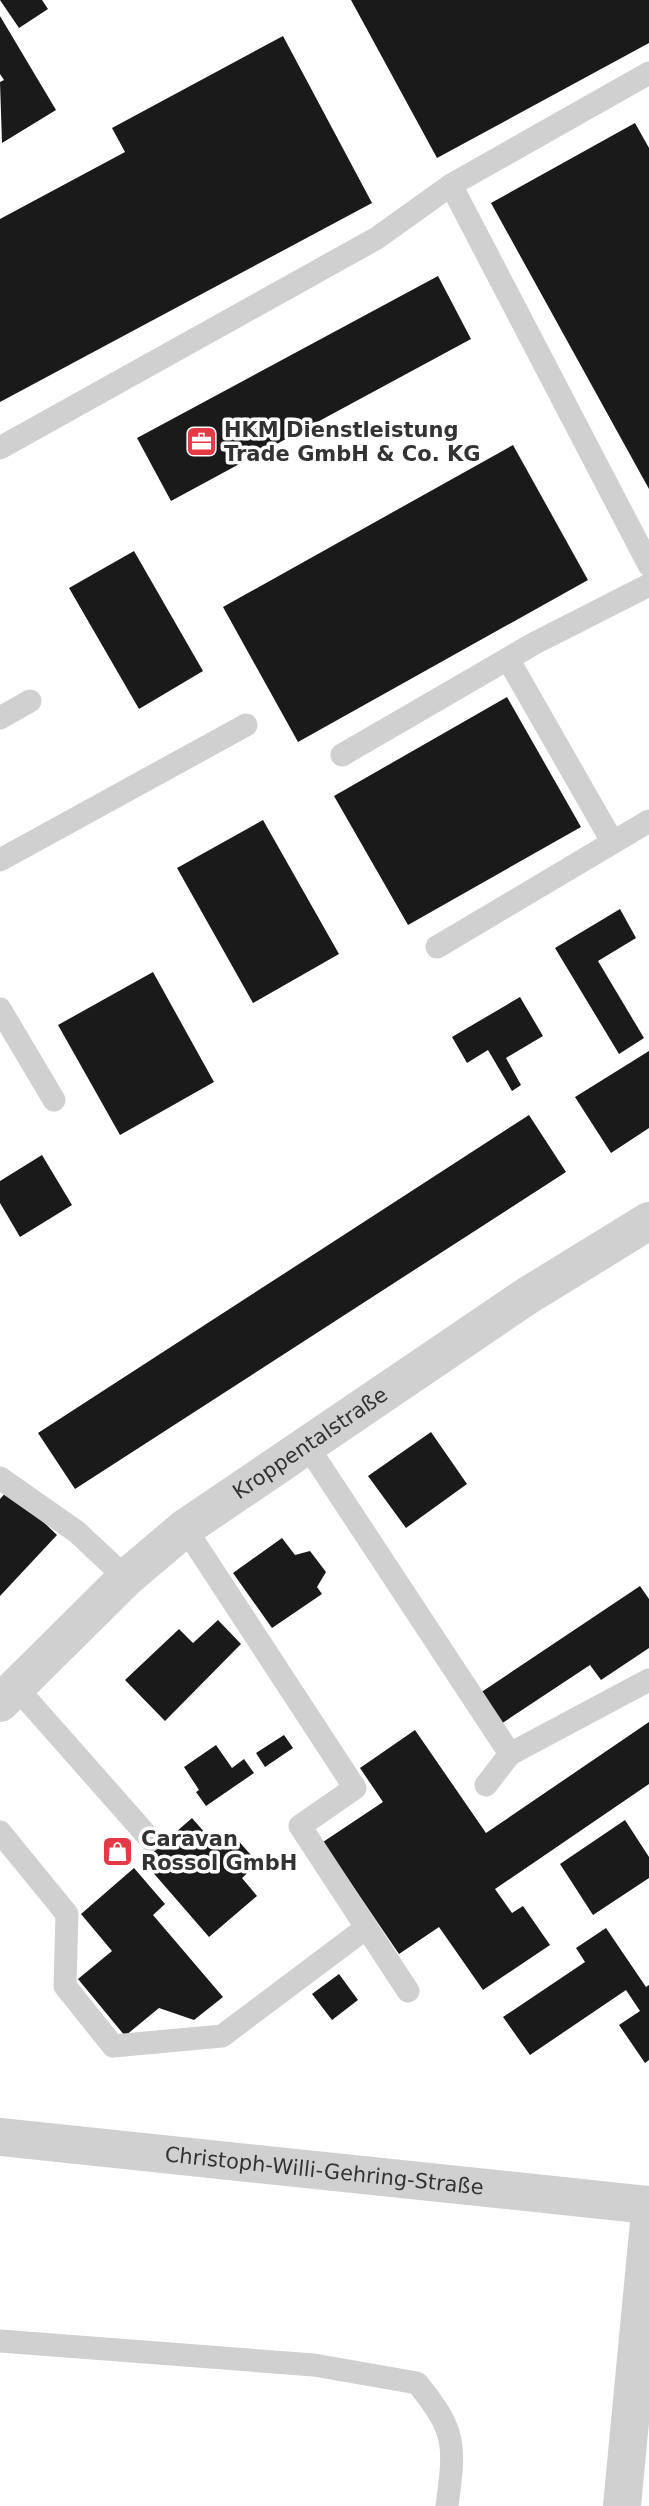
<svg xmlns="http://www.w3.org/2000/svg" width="649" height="2506" font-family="'DejaVu Sans',sans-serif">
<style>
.building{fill:#1a1a1a}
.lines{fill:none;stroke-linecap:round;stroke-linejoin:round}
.service{stroke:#d0d0d0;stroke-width:23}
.minor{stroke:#d0d0d0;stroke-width:38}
.tertiary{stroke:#d0d0d0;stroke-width:38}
.labels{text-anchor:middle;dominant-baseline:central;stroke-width:7;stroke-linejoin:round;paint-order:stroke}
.poi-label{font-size:21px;font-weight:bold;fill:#333;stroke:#fff;text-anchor:start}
.street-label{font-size:21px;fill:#333;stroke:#fff}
</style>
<rect width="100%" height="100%" fill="#fff"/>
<path class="building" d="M0,0H42L48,9L19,28Z
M351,0H649V43L437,158Z
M0,16L56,110L2,143L0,82L4,80L0,74Z
M283,36L372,203L0,402V219L125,152L112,128Z
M635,123L649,148V489L491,203Z
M438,276L471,339L171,501L137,438Z
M513,445L588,580L298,742L223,607Z
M134,551L203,671L139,709L69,588Z
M507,697L581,827L408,925L334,796Z
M263,820L339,954L253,1003L177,868Z
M620,909L636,938L598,961L644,1038L619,1054L555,948Z
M153,972L214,1082L120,1135L58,1025Z
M520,997L543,1036L506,1058L521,1085L512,1091L488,1050L467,1063L452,1037Z
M649,1051V1128L611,1153L575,1097Z
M529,1115L566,1172L75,1489L38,1433Z
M42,1155L72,1205L20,1237L0,1203V1181Z
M431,1432L467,1484L406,1528L368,1476Z
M9,1489L57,1535L0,1596V1499Z
M282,1538L295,1555L310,1551L326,1572L317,1587L322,1594L272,1628L233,1573Z
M640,1586L649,1599V1648L601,1680L590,1665L501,1724L480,1693Z
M218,1620L241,1644L165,1721L125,1680L179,1629L193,1643Z
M649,1722V1784L495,1889L512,1913L523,1906L550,1945L483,1990L439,1927L399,1954L323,1842L383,1802L360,1768L415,1730L486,1833Z
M284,1735L293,1748L265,1767L256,1753Z
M216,1745L232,1768L244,1759L254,1773L206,1806L196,1792L199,1790L184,1767Z
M192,1818L220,1850L235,1837L258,1863L242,1878L257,1896L209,1937L143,1861Z
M625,1820L649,1857V1878L593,1915L560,1864Z
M134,1868L165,1904L153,1915L223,1997L194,2020L159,2008L125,2036L78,1979L112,1951L81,1914Z
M606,1928L646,1987L649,1985V2060L645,2063L619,2025L640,2011L626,1990L530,2055L503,2017L585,1962L576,1948Z
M339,1974L358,2000L332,2020L312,1994Z"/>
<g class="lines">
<path class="service" d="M451,185L649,565
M0,448L377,238L451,185L649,73
M508,659L612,841
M0,718L30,701
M342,755L535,643L649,585
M0,860L246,725
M437,947L649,821
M0,1009L54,1100
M306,1444L510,1754
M0,1478L77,1532L126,1578
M185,1528L355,1788L300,1826L408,1991
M16,1687L151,1840
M486,1785L510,1754L649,1680
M0,1832L67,1914L65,1986L113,2046L222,2036L366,1928
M0,2341L314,2365L417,2383C457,2432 455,2445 447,2506"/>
<g class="minor">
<path id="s1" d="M0,1703L126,1578L185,1528L527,1296L649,1221"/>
<path d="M622,2506L649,2222"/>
</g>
<path class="tertiary" id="s2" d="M0,2137L649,2205"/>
</g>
<defs>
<symbol id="office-square" viewBox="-11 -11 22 22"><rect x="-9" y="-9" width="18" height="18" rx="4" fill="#e63946" stroke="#fff"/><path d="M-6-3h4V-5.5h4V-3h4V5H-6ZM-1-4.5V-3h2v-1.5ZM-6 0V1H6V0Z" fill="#fff"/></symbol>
<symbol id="shop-square" viewBox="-11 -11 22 22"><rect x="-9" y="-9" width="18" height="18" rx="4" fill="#e63946" stroke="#fff"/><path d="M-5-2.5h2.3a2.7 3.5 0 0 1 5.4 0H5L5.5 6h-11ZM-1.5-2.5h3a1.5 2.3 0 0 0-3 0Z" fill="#fff"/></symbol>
</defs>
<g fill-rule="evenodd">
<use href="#office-square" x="184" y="424" width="35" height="35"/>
<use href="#shop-square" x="100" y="1834" width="35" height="35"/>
</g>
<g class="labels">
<g class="poi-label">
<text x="224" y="430">HKM Dienstleistung<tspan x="224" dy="24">Trade GmbH &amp; Co. KG</tspan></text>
<text x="141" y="1839">Caravan<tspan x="141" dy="24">Rossol GmbH</tspan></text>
</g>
<g class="street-label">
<text stroke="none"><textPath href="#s1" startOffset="406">Kroppentalstraße</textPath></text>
<text stroke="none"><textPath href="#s2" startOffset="326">Christoph-Willi-Gehring-Straße</textPath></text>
</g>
</g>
</svg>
